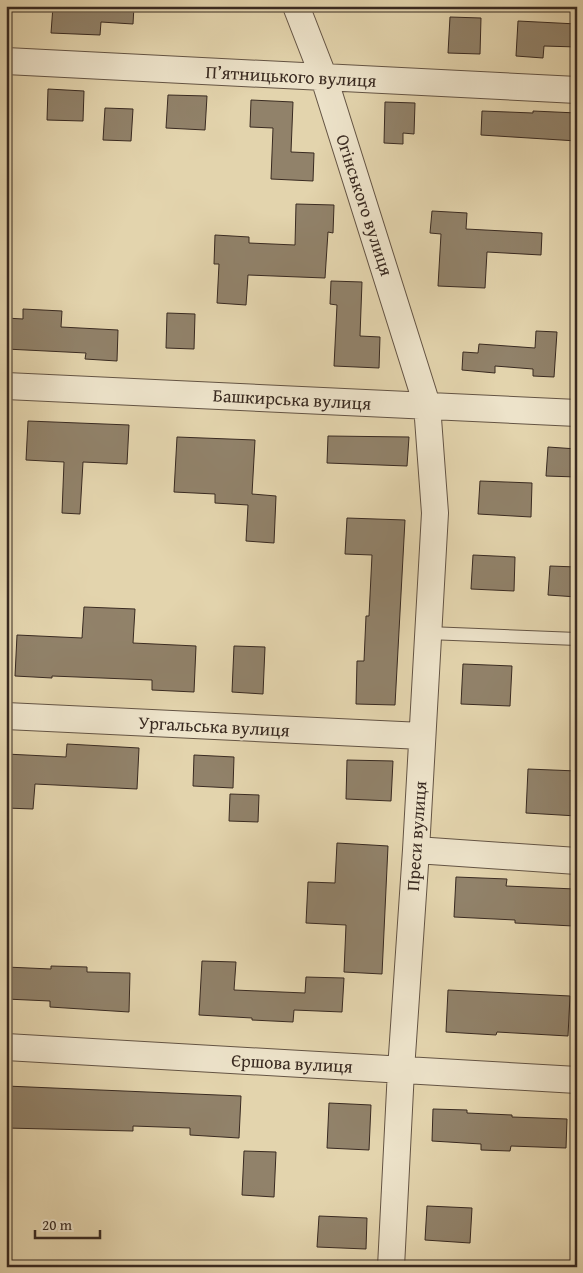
<svg xmlns="http://www.w3.org/2000/svg" width="583" height="1273" font-family="'Gentium Book Plus',serif">
<style>
.building{fill:#91826a;stroke:#392a21}
.lines{fill:none;stroke-linecap:round;stroke-linejoin:round}
.service-casing{stroke:#645444;stroke-width:14}
.minor-casing{stroke:#645444;stroke-width:28}
.service{stroke:#ede3ca;stroke-width:12}
.minor{stroke:#ede3ca;stroke-width:26}
.labels{text-anchor:middle;dominant-baseline:central;stroke-width:4;stroke-linejoin:round;paint-order:stroke}
.street-label{font-size:18px;fill:#392a21;stroke:#ede3ca}
</style>
<rect width="100%" height="100%" fill="#e3d4ad"/>
<filter id="stains"><feTurbulence type="fractalNoise" baseFrequency=".004" numOctaves="4"/><feColorMatrix values="0 0 0 0 .2 0 0 0 0 .09 0 0 0 0 .02 0 0 0 .5 -.17"/></filter>
<radialGradient id="worn" r=".72"><stop offset=".6" stop-color="#630" stop-opacity="0"/><stop offset="1" stop-color="#630" stop-opacity=".3"/></radialGradient>
<path class="building" d="M53,6H134L133,24L101,22L100,35L51,33Z
M450,17L481,18L480,54L448,53Z
M518,21L577,24V47L544,46L543,58L516,56Z
M48,89L84,91L83,121L47,120Z
M168,95L207,96L205,130L166,128Z
M251,100L293,102L291,152L314,153L313,181L271,179L273,128L250,127Z
M385,102L415,103L414,134L403,133V144L384,143Z
M105,108L133,109L131,141L103,140Z
M482,111L533,113V111L577,113V141L481,135Z
M296,204L334,205L333,233L328,232L325,278L248,275L246,305L217,303L219,264H214L215,235L249,237V243L295,245Z
M432,211L467,213L466,229L542,233L541,255L487,252L485,288L438,286L441,234L430,233Z
M331,281L362,282L360,336L380,337L379,368L334,366L337,305L330,304Z
M23,309L62,311L61,327L118,330L117,361L85,359L86,353L6,349V318L23,319Z
M167,313L195,314L194,349L166,348Z
M536,331L557,332L554,377L533,376V369L495,366V373L462,370L463,352L478,353L479,344L535,348Z
M28,421L129,425L127,464L83,462L80,514L62,513L64,462L26,460Z
M328,436L409,437L407,466L327,463Z
M177,437L255,440L252,494L276,496L274,543L246,541L248,505L215,503V494L174,492Z
M548,447L577,449V477L546,476Z
M480,481L532,483L531,517L478,514Z
M347,518L405,520L395,705L356,704L357,661H364L366,616H369L372,555L345,554Z
M473,555L515,557L514,591L471,589Z
M550,566L577,567V597L548,595Z
M84,607L135,609L133,643L196,646L194,692L152,690V680L52,676V678L15,676L17,635L82,638Z
M234,646L265,647L263,694L232,692Z
M463,664L512,666L510,706L461,704Z
M67,744L139,748L137,789L35,784L33,809L6,808V754L66,757Z
M194,755L234,757L233,788L193,786Z
M347,760L393,761L391,801L346,799Z
M528,769L577,771V816L526,813Z
M230,794L259,795L258,822L229,821Z
M337,843L388,846L382,974L344,972L346,925L306,923L308,882L335,883Z
M456,877L507,879L506,886L575,889L573,926L515,923V920L454,917Z
M202,961L236,962L234,990L305,993L306,977L344,978L342,1012L294,1010L293,1022L252,1020V1018L199,1015Z
M51,966L87,967V972L130,973L129,1012L50,1007V1001L6,999V967L51,969Z
M448,990L570,996L568,1036L497,1032L496,1035L446,1032Z
M6,1086L241,1096L239,1138L190,1135V1128L133,1126V1131L6,1128Z
M329,1103L371,1105L369,1150L327,1148Z
M433,1109L467,1110V1113L512,1115V1117L567,1119L566,1148L511,1146L510,1151L481,1150V1144L432,1141Z
M244,1151L276,1152L274,1197L242,1195Z
M427,1206L472,1208L470,1243L425,1240Z
M319,1216L367,1218L366,1249L317,1247Z"/>
<g class="lines">
<defs>
<path id="service" d="M428,633L577,639"/>
<path id="minor" d="M296,6L324,78L427,405L435,513L416,850L401,1070L391,1267
M6,61L577,90
M6,386L577,413
M6,716L422,736
M416,850L577,861
M6,1047L577,1080"/>
</defs>
<use href="#service" class="service-casing"/>
<use href="#minor" class="minor-casing"/>
<use href="#service" class="service"/>
<use href="#minor" class="minor"/>
</g>
<g class="labels">
<g class="street-label">
<text transform="translate(291 76) rotate(3)">П’ятницького вулиця</text>
<text transform="translate(365 205) rotate(72)">Огінського вулиця</text>
<text transform="translate(292 399) rotate(3)">Башкирська вулиця</text>
<text transform="translate(214 726) rotate(3)">Ургальська вулиця</text>
<text transform="translate(416 836) rotate(-86)">Преси вулиця</text>
<text transform="translate(292 1063) rotate(3)">Єршова вулиця</text>
</g>
</g>
<rect width="583" height="1273" fill="none" stroke="#e3d4ad" stroke-width="25"/>
<rect x="8" y="8" width="568" height="1258" fill="none" stroke="#392a21" stroke-width="2.5"/>
<rect x="12" y="12" width="558" height="1248" fill="none" stroke="#392a21"/>
<path d="M35 1230v8h65v-8" fill="none" stroke="#392a21" stroke-width="2.5"/>
<text x="42" y="1230" font-size="15" fill="#392a21" stroke="#ede3ca" stroke-width="4" paint-order="stroke">20 m</text>
<rect width="100%" height="100%" filter="url(#stains)"/>
<rect width="100%" height="100%" fill="url(#worn)"/>
</svg>
